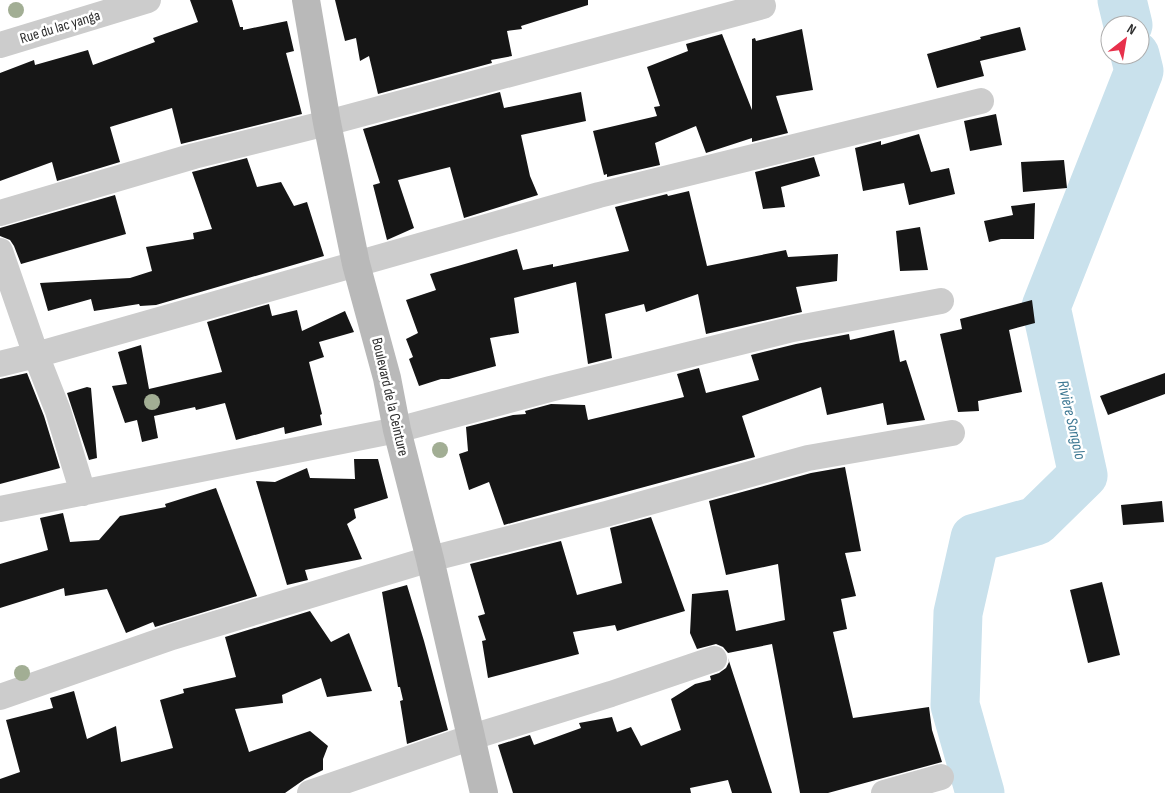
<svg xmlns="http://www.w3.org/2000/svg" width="1165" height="793" font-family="'Sofia Sans Condensed',sans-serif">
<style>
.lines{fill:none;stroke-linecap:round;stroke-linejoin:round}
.river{stroke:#c9e1ec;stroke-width:49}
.building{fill:#161616}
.street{stroke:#ccc;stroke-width:26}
.secondary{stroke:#b9b9b9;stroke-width:28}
.tree{fill:#a2ae94}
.labels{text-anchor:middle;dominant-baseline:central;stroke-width:5;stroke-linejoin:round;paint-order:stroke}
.street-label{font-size:15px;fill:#2f2f2f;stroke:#fff}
.water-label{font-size:16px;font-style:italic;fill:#3c7792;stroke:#fff}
</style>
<rect width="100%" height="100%" fill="#fff"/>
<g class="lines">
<path class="river" d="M1122,0L1128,25
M980,793L955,705L958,613L975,538L1036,521L1083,475L1046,307L1139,71L1135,55"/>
</g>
<path class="building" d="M190,0H232L240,27H243V30L287,21L294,51L286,53L302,114L181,144L172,108L110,127L120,162L57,181L52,162L0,181V73L34,60L35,65L88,50L93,65L155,42L153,38L198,22Z
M335,0H588V5L521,26L522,29L507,31L512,56L491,60L492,63L378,94L369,56L360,61L356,38L345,41Z
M1020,27L1026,50L980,61L984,76L937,88L927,54L981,39L980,37Z
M802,29L813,90L776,96L788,133L752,142V138L706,153L696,126L655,143L660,165L607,177V174L604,175L593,131L657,116L654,107L660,106L647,67L688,51L686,44L722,34L752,110V39L755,38L756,41Z
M500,92L504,108L581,92L586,121L521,135L530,176L538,195L464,218L450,167L398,180L414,228L387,240L373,185L380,183L363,129Z
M996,114L1002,145L970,151L964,121Z
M919,134L931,172L949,168L955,194L909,205L904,183L863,191L855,148L881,141V145Z
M814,157L820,176L781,187L785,207L763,209L755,172Z
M247,158L257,187L281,182L294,206L307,202L324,256L156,305L140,306L139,304L94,311L91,299L48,311L40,283L130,278L152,271L146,247L194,239L193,233L212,229L192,172Z
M1064,160L1067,188L1023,192L1021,162Z
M689,191L707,266L786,250L788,257L838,254L837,281L796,287L802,312L706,334L698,294L646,312L644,304L605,314L612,358L588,364L576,282L514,298L519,333L490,338L496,366L449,379H441L419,386L409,359L413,357L406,339L418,333L406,300L436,290L430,274L517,249L523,270L553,264V267L629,251L615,207L667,194L668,196Z
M115,195L126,234L21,264L14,246L10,240L0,236V228Z
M1035,203L1034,239H1001L989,242L984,221L1013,215L1011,206Z
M920,227L928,270L900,271L896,231Z
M1032,300L1035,323L1009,330L1022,392L978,401L979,411L958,412L940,334L962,329L960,319Z
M269,304L272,316L297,310L302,331L345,311L354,332L319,342L324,357L309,362L322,414L320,415L322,425L285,434L284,427L236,440L225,403L196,410L195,407L154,416L158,438L142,442L137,420L125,423L112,386L127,384L118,352L141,345L149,389L222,372L207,322Z
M894,330L900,362L906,360L925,420L887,425L883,403L827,415L821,387L742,416L755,457L504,525L489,482L469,490L459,454L468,451L466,427L513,415L526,414L525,411L551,404L585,405L588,420L684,397L677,374L699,368L706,393L759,380L751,355L796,344L849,334L850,340Z
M27,373L44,416L60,468L0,484V379Z
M1165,373V394L1108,415L1100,396Z
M87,387L91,388L97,458L89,460L67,393Z
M354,459H378L388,498L354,509L356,518L347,524L362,559L305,570L308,580L287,585L256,481L275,482L307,468L310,478L355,479Z
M845,467L861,551L845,553L856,596L841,599L847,629L833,632L853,718L929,707L932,730L942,762L828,793H800L772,644L728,653L723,647L716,644L697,649L690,633L692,594L728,590L736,631L785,620L778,564L726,575L709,501L811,473Z
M216,488L257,596L155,627L153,622L126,633L107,589L65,596L64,588L0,608V564L48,550L40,518L63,513L70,542L99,540L120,516L166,507L165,504Z
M1162,501L1164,522L1123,525L1121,505Z
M651,517L685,611L617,631L615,625L573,632L579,654L488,678L482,641L486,640L478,616L485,614L470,564L561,541L577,595L622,583L610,528Z
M1102,582L1120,655L1088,663L1070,590Z
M407,585L424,641L448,730L407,744L400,701L403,700L400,687H398L382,592Z
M310,611L331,642L349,633L372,691L327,697L321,678L282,695L283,703L235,709L249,752L310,731L328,746L323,759V770L305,779L285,793H0V779L20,772L6,720L53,708L50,698L74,691L87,739L116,726L121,762L173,748L160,700L184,693L183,689L236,677L225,637Z
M728,658L772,793H732L728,780L690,788L691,793H513L498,745L530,735L534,745L581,728L579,723L612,717L617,732L631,727L641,746L681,730L671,699L695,684L711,680L710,676L719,673L726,668L729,662Z"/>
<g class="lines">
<path class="street" d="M0,45L148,0
M0,213L194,156L327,123L763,6
M0,251L36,355L58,411L83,493
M0,364L36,355L599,195L981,101
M0,509L397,430L550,389L793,329L941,301
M0,697L172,637L430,559L606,514L808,458L952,433
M310,793L472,737L611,694L714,659
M884,793L941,777"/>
<path class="secondary" d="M306,0L327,123L356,264L387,378L397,430L430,559L484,793"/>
</g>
<g class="tree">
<circle cx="16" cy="10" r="8"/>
<circle cx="152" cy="402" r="8"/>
<circle cx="440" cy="450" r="8"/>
<circle cx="22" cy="673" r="8"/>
</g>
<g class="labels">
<g class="street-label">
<text transform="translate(60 27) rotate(-17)">Rue du lac yanga</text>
<text transform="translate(390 397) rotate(77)">Boulevard de la Ceinture</text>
</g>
<g class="water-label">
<text transform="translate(1071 420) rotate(77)">Rivière Songolo</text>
</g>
</g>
<g transform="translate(1125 40) rotate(31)"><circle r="24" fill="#ffffff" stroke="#acacac"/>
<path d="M0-4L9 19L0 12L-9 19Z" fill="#e7304b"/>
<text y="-8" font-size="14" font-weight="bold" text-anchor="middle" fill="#2f2f2f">N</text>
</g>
</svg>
